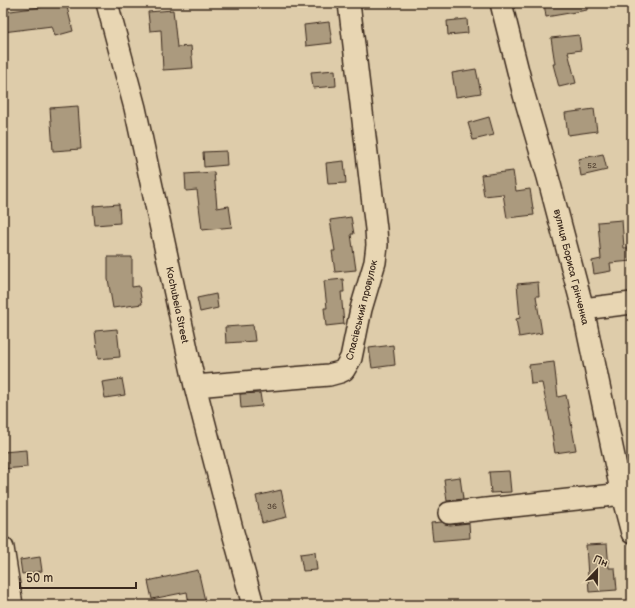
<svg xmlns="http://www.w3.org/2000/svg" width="635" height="608" font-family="'Balsamiq Sans',sans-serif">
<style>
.building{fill:#ab9a7e;stroke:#3b2a1e}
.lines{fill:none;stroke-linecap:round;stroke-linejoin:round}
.minor-casing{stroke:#3b2a1e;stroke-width:24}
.minor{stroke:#e8d6b3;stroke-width:21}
.labels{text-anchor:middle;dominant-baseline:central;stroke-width:3.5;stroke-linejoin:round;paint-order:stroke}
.number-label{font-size:8px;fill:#574636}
.street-label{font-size:10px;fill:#3b2a1e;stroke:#e8d6b3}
</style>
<rect width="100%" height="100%" fill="#deccaa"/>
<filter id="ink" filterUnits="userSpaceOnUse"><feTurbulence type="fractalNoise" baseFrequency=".025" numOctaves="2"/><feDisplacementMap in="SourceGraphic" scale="8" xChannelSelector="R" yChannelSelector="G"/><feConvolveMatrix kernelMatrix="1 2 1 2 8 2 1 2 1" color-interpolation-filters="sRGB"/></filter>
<g filter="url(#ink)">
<path class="building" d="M56,3H66L73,31L55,36L52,26L3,32V12L41,7Z
M544,3H587V10L546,17Z
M173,10L177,47L191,46L193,68L163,70L161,30L150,31L148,12Z
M467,19L468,33L448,35L447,21Z
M329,22L332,43L306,46L304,25Z
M579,35L581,50L568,52L576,83L559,87L553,64H555L551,38Z
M476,69L481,93L456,97L452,73Z
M335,70L336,86L313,88L311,72Z
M78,106L81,149L53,151L50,108Z
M594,109L597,131L568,135L565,113Z
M489,117L494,135L473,140L468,123Z
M226,151L227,165L204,167L203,152Z
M603,154L607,170L581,176L578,159Z
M344,161L346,183L328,184L326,163Z
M513,171L516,191L530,189L534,215L507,218L503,194L484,196L481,175Z
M214,172L217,208L229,206L232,227L202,230L197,190L186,191L185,174Z
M119,204L120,223L95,225L93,206Z
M351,217L354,234H351L356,270L335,272L332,251H335L330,220Z
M622,220L624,248H632V261L610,263L611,271L594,274L592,261L601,259L598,222Z
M108,257H132V287L139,286L142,304L113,308L108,279Z
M343,279L344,292H341L344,324L326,326L324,308H327L324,281Z
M538,282L539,296H536L542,333L519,337L516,319L520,318L517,284Z
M216,294L218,308L200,312L197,298Z
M253,325L255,341L226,343L225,327Z
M117,329L120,357L98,359L95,331Z
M393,345L395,365L372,368L369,348Z
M554,362L558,397L566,395L576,450L555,453L552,435H553L542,383L531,384L529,365Z
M122,379L125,395L105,398L102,382Z
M260,393L262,406L241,408L240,394Z
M26,450L27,467L3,469V452Z
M509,471L511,492L491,493L489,472Z
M460,477L463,499L447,501L444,479Z
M281,490L287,517L262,523L256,496Z
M442,522L445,524L450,525L469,523L470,538L433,541L431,523Z
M607,544L609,568H615L617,590L589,592L586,545Z
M315,552L317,570L303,571L300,554Z
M40,557L42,571L22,574L20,560Z
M198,570L205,601L189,604L187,592L152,599L148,581Z"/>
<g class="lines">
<defs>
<path id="minor" d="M107,3L135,108L195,386L232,529L253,605
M501,3L524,95L548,177L583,309L622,495L632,533
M583,309L632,303
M195,386L329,375L340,372L344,370L351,358L361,309L375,262L377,245L376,229L349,3
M449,513L632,493
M3,548L12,605"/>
</defs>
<use href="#minor" class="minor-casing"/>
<use href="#minor" class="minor"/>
</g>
</g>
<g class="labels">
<g class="number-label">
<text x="592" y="165">52</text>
<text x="272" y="506">36</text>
</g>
<g class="street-label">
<text transform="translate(571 267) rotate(76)">вулиця Бориса Грінченка</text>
<text transform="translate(177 305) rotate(78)">Kochubeia Street</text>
<text transform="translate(362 310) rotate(-76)">Спасівський провулок</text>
</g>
</g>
<rect width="635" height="608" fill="none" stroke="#e8d6b3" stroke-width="16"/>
<rect x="8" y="8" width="619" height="592" fill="none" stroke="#3b2a1e" stroke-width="1.5" filter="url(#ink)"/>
<g transform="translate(597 570) rotate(22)" stroke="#e8d6b3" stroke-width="3" paint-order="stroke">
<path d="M0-3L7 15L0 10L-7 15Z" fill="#3b2a1e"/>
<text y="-6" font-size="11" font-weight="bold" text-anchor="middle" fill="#3b2a1e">Пн</text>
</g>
<path d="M20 582v6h116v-6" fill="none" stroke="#3b2a1e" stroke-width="2"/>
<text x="26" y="582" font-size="12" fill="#3b2a1e" stroke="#e8d6b3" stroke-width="3" paint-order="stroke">50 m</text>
</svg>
